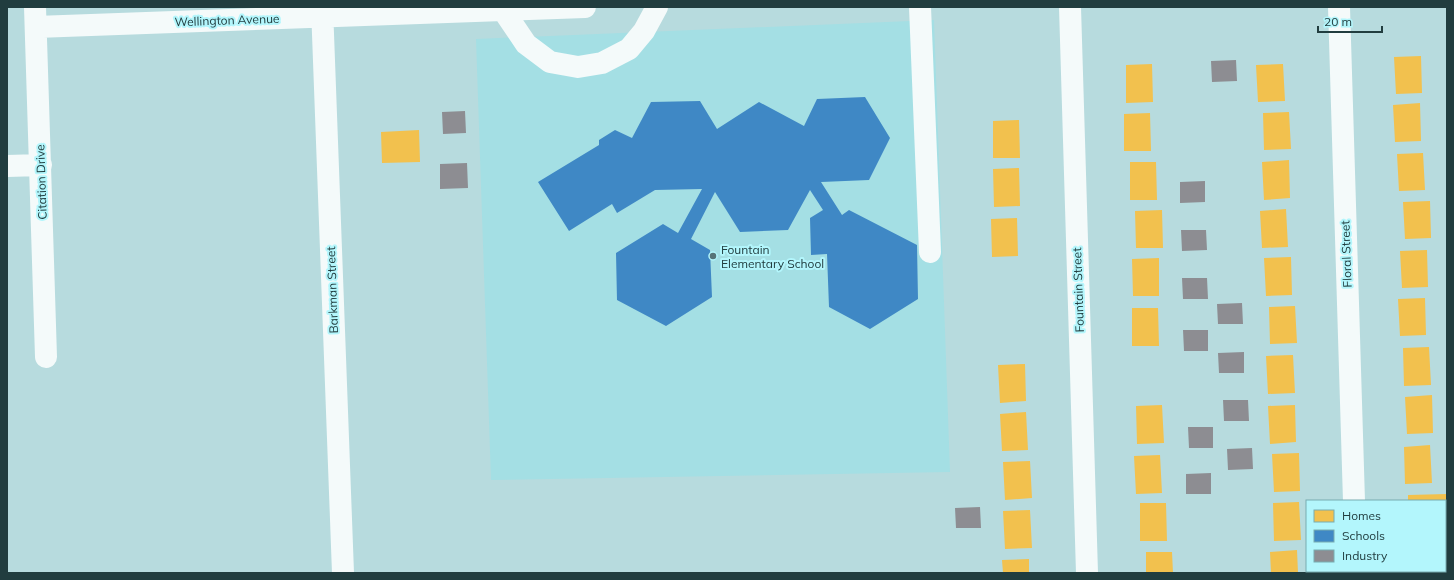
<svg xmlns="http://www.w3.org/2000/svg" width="1454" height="580" font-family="Mulish,sans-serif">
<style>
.built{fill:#a4dfe4}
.homes{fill:#f2c14e}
.schools{fill:#3f88c5}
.industry{fill:#8d8d92}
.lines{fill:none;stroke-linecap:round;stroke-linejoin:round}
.minor{stroke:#f4fafa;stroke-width:22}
.poi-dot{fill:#567477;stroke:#b3f6fc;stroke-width:1.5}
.labels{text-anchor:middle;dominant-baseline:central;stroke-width:4;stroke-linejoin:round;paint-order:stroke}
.street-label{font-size:12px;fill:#213d3f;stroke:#b3f6fc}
.poi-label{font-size:12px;fill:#213d3f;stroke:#b3f6fc;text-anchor:start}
</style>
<rect width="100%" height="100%" fill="#b7dbde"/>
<path class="built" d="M934,20L950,472L491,480L476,39Z"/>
<path class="homes" d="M1421,56L1422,93L1396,94L1394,57Z
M1152,64L1153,102L1126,103V65Z
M1283,64L1285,101L1258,102L1256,65Z
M1420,103L1421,141L1395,142L1393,105Z
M1289,112L1291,149L1264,150L1263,113Z
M1150,113L1151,151H1124V114Z
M1019,120L1020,158H993V121Z
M419,130L420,162L382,163L381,132Z
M1423,153L1425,190L1399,191L1397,154Z
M1289,160L1290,198L1264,200L1262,162Z
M1130,162H1156L1157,200H1130Z
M1019,168L1020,206L994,207L993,169Z
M1430,201L1431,238L1405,239L1403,202Z
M1286,209L1288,247L1262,248L1260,211Z
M1162,210L1163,248H1136L1135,211Z
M1017,218L1018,256L992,257L991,219Z
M1427,250L1428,287L1402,288L1400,251Z
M1291,257L1292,295L1266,296L1264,258Z
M1159,258V296H1133L1132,259Z
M1425,298L1426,335L1400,336L1398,299Z
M1295,306L1297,343L1270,344L1269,307Z
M1132,308H1158L1159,346H1132Z
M1429,347L1431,385L1404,386L1403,348Z
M1293,355L1295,393L1268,394L1266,356Z
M1025,364L1026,401L1000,403L998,365Z
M1432,395L1433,433L1407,434L1405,397Z
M1162,405L1164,443L1137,444L1136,406Z
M1295,405L1296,442L1270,444L1268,406Z
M1026,412L1028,450L1002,451L1000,414Z
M1430,445L1432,483L1405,484L1404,447Z
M1299,453L1300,491L1274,492L1272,454Z
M1160,455L1162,493L1136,494L1134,456Z
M1030,461L1032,498L1005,500L1003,462Z
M1447,494V531H1445V501H1408V495Z
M1299,502L1301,540L1274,541L1273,503Z
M1140,503H1166L1167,541H1140Z
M1030,510L1032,548L1005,549L1003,511Z
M1297,550L1298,573H1271L1270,552Z
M1146,552H1172L1173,573H1146Z
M1029,559V573H1003L1002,560Z
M1415,571H1442V573H1415Z"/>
<path class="schools" d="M865,97L890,138L869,180L821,182L842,215L849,210L917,245L918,299L870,329L829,307L827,254L811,255L810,218L823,210L810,190L788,230L740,232L715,192L691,239L710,250L712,297L666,326L617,300L616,253L663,224L678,233L702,189L655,190L617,213L612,204L569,231L538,182L599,145V140L615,130L632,138L651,102L700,101L717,129L759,102L804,126L817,99Z"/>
<path class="industry" d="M1236,60L1237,81L1212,82L1211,61Z
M465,111L466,133L443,134L442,112Z
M467,163L468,188L440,189V164Z
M1205,181V202L1180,203V182Z
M1181,230H1206L1207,250L1182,251Z
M1182,278H1207L1208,299H1183Z
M1242,303L1243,324H1218L1217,304Z
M1183,330H1208V351H1184Z
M1244,352V373H1219L1218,353Z
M1223,400H1248L1249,421H1224Z
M1188,427H1213V448H1189Z
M1252,448L1253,469L1228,470L1227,449Z
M1211,473V494H1186V474Z
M980,507L981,528H956L955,508Z"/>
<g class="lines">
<path class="minor" d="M35,7L46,357
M322,7L343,573
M920,7L930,252
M1070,7L1087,573
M1339,7L1354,501
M503,10L526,44L550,62L578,67L602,63L629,49L644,31L657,7
M36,27L585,7
M7,166L41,165
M1357,571V573"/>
</g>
<circle class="poi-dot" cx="713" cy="256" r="4"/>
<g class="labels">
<g class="street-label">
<text transform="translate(227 20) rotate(-2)">Wellington Avenue</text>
<text transform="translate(41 182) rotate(-92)">Citation Drive</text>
<text transform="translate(1346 254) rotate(-92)">Floral Street</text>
<text transform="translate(332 290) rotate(-92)">Barkman Street</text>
<text transform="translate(1078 290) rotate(-92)">Fountain Street</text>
</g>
<g class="poi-label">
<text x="721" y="249">Fountain<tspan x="721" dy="14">Elementary School</tspan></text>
</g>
</g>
<rect width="1454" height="580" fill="none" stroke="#213d3f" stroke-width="16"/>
<rect x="1306" y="500" width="140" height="72" fill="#b3f6fc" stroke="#79acb0"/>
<rect x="1314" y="510" width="20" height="12" fill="#f2c14e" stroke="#79acb0"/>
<text x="1342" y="520" font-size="12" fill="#213d3f">Homes</text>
<rect x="1314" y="530" width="20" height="12" fill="#3f88c5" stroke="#79acb0"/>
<text x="1342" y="540" font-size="12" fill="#213d3f">Schools</text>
<rect x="1314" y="550" width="20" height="12" fill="#8d8d92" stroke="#79acb0"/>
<text x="1342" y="560" font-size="12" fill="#213d3f">Industry</text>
<path d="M1318 26v6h64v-6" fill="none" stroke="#213d3f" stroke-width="2"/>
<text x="1324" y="26" font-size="12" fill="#213d3f" stroke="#b3f6fc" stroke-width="3" paint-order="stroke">20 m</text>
</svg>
